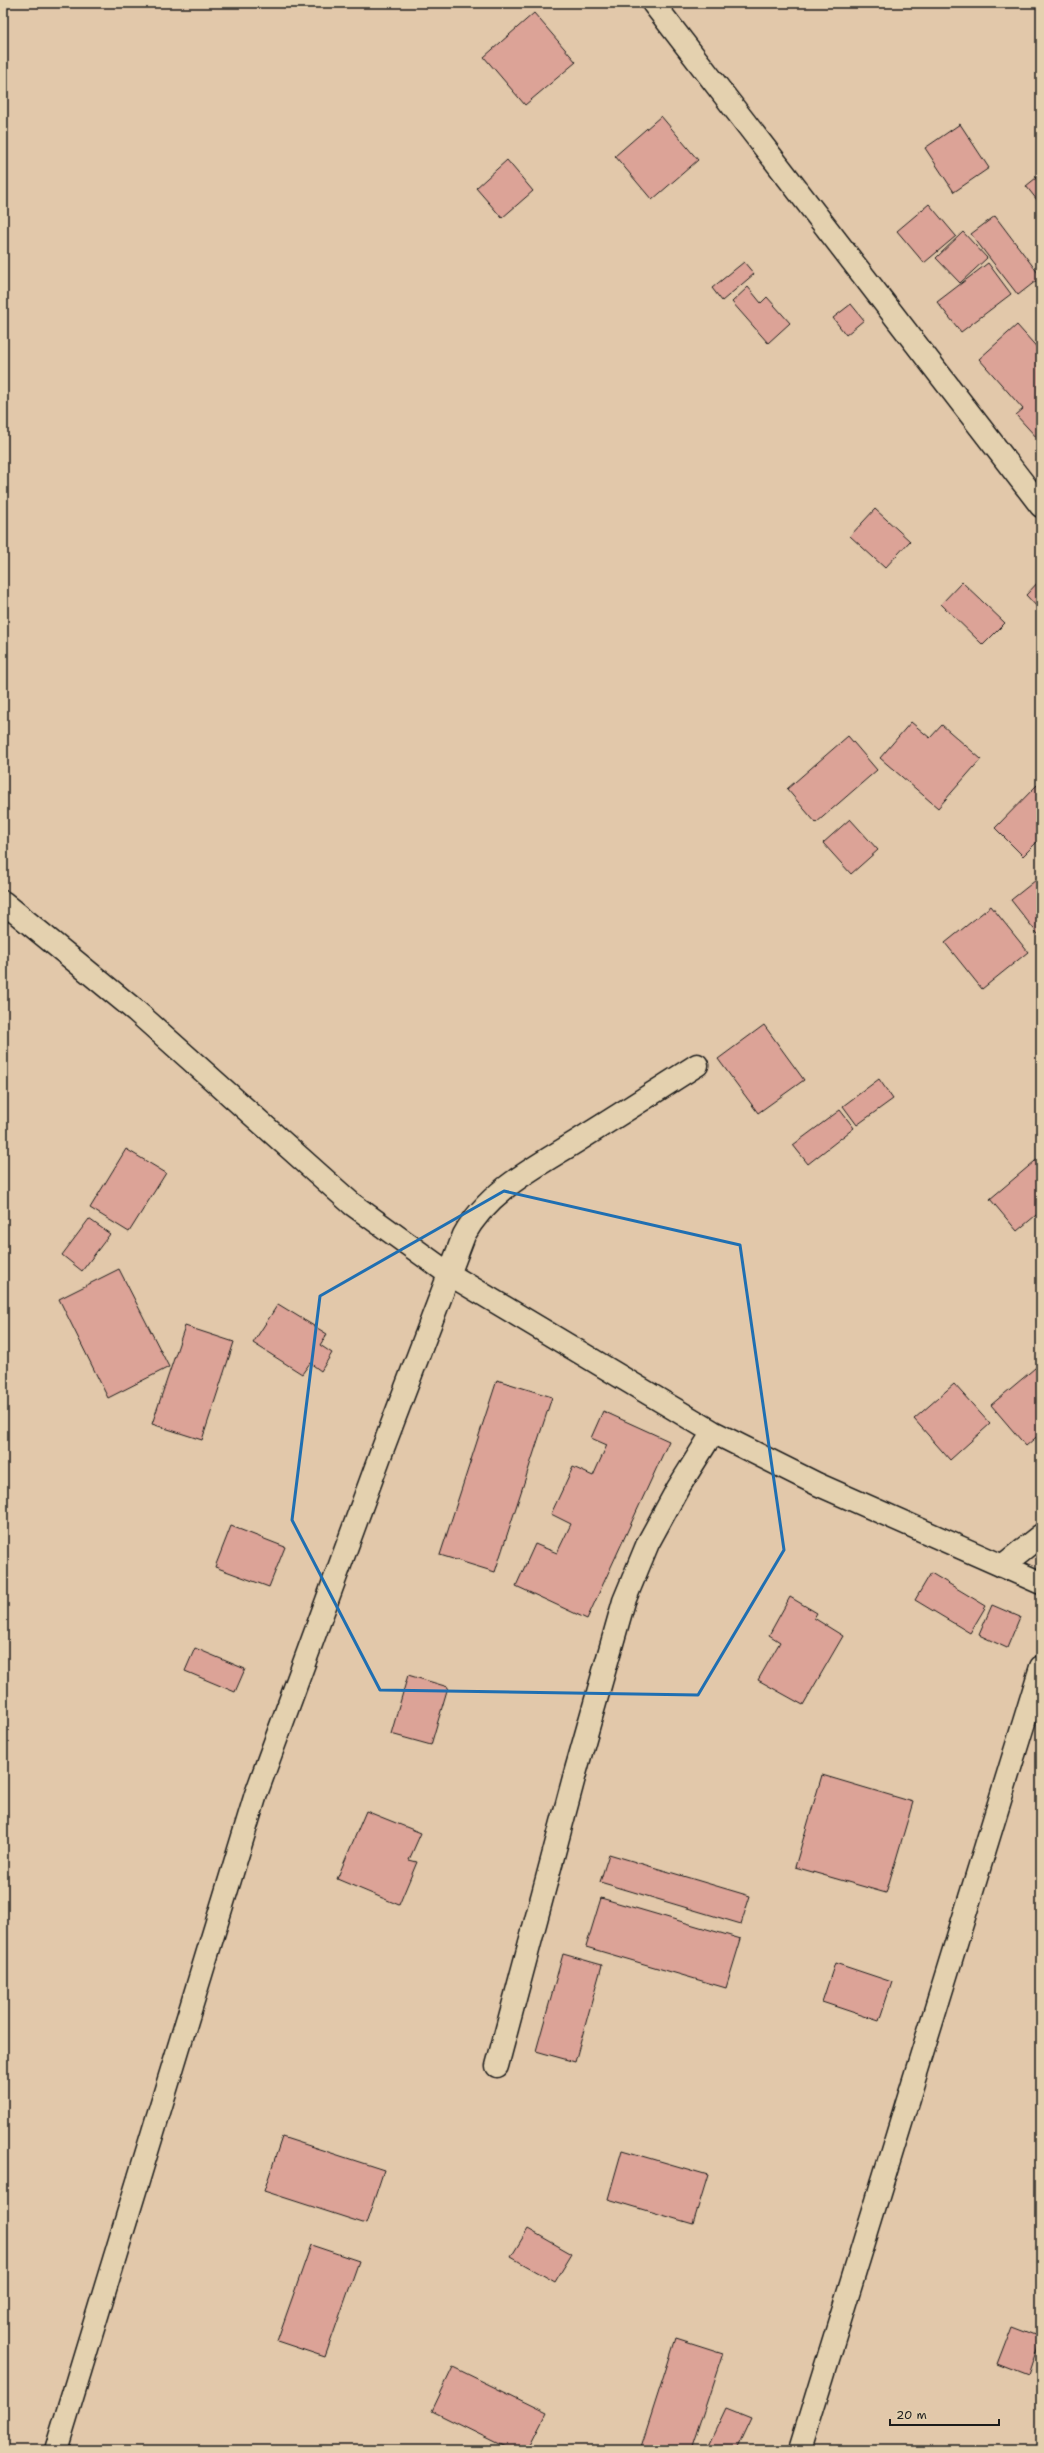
<svg xmlns="http://www.w3.org/2000/svg" width="1044" height="2453" font-family="'Shantell Sans',sans-serif">
<style>
.building{fill:#dca397;stroke:#1c1c1c}
.lines{fill:none;stroke-linecap:round;stroke-linejoin:round}
.street-casing{stroke:#1c1c1c;stroke-width:25}
.secondary-casing{stroke:#1c1c1c;stroke-width:25}
.street{stroke:#e4d1af;stroke-width:22}
.secondary{stroke:#e4d1af;stroke-width:22}
.marked{fill:none;stroke:#1f6fb2;stroke-width:3;stroke-linejoin:round}
</style>
<rect width="100%" height="100%" fill="#e2c8aa"/>
<filter id="ink" filterUnits="userSpaceOnUse"><feTurbulence type="fractalNoise" baseFrequency=".025" numOctaves="2"/><feDisplacementMap in="SourceGraphic" scale="8" xChannelSelector="R" yChannelSelector="G"/><feConvolveMatrix kernelMatrix="1 2 1 2 8 2 1 2 1" color-interpolation-filters="sRGB"/></filter>
<g filter="url(#ink)">
<path class="building" d="M534,13L576,62L525,105L484,57Z
M661,116L698,160L652,200L615,156Z
M960,124L989,168L954,192L925,148Z
M507,160L533,191L502,218L476,188Z
M1041,174V205L1026,186Z
M929,204L956,236L924,263L897,231Z
M995,216L1041,277L1018,295L971,234Z
M963,232L987,258L960,283L936,258Z
M744,262L754,274L722,301L712,288Z
M988,263L1011,294L961,332L937,302Z
M748,287L761,303L767,297L790,323L768,343L732,302Z
M851,304L864,320L846,335L833,318Z
M1017,325L1041,352V437L1038,439L1016,415L1023,409L979,359Z
M875,509L910,541L885,568L850,536Z
M1041,579V607L1039,609L1026,595Z
M962,582L1005,623L983,645L941,604Z
M911,722L930,738L942,725L981,759L938,808L880,758Z
M848,736L877,770L816,823L787,789Z
M1037,785L1041,789V838L1023,856L995,828Z
M850,819L878,850L851,874L823,843Z
M1041,876V938L1011,900Z
M991,906L1028,952L982,989L945,943Z
M764,1025L804,1080L758,1113L718,1059Z
M879,1079L893,1099L857,1125L843,1106Z
M840,1110L854,1128L808,1164L793,1145Z
M126,1149L166,1173L129,1232L90,1208Z
M1041,1156V1211L1017,1231L990,1199Z
M89,1219L110,1234L82,1271L62,1255Z
M119,1269L169,1367L108,1398L59,1299Z
M278,1304L327,1334L320,1345L332,1353L321,1371L310,1363L302,1374L253,1343Z
M185,1326L234,1342L202,1440L152,1424Z
M1041,1363V1433L1026,1446L991,1405Z
M497,1380L552,1397L495,1572L440,1555Z
M954,1384L990,1424L950,1460L914,1419Z
M603,1411L669,1441L587,1619L516,1586L535,1544L557,1553L571,1524L551,1514L573,1467L593,1476L607,1445L591,1438Z
M231,1526L285,1547L269,1587L215,1567Z
M931,1573L986,1606L970,1633L915,1600Z
M790,1597L817,1613L814,1618L843,1636L803,1705L758,1680L780,1642L769,1635Z
M992,1605L1020,1617L1007,1648L979,1635Z
M195,1648L245,1669L235,1692L185,1671Z
M408,1675L448,1687L431,1745L391,1734Z
M822,1775L913,1802L886,1893L795,1867Z
M366,1811L421,1833L409,1860L417,1862L399,1905L337,1879Z
M609,1854L750,1896L741,1924L600,1882Z
M601,1898L741,1939L726,1988L586,1947Z
M563,1954L602,1965L575,2062L536,2051Z
M835,1963L892,1982L879,2021L822,2002Z
M282,2137L384,2170L366,2224L264,2191Z
M622,2150L708,2175L693,2224L608,2199Z
M528,2229L572,2254L555,2282L511,2257Z
M311,2245L359,2261L325,2357L277,2341Z
M1012,2325L1041,2336L1028,2376L997,2364Z
M676,2338L723,2353L691,2450H640Z
M453,2367L547,2413L528,2450H511L432,2411Z
M726,2408L751,2418L736,2450H706Z"/>
<g class="lines">
<defs>
<path id="street" d="M3,902L136,1011L352,1204L449,1274L713,1432L817,1484L1041,1583
M1002,1566L1041,1535
M497,2066L576,1770L624,1601L648,1543L678,1488L713,1432
M56,2450L256,1794L380,1456L464,1235C489,1189 540,1165 582,1138C621,1114 659,1089 697,1065
M800,2450L1041,1667"/>
<path id="secondary" d="M653,3L1041,506"/>
</defs>
<use href="#street" class="street-casing"/>
<use href="#secondary" class="secondary-casing"/>
<use href="#street" class="street"/>
<use href="#secondary" class="secondary"/>
</g>
</g>
<path class="marked" d="M504,1191L740,1245L784,1550L698,1695L380,1690L292,1520L320,1296Z"/>
<rect width="1044" height="2453" fill="none" stroke="#e4d1af" stroke-width="16"/>
<rect x="8" y="8" width="1028" height="2437" fill="none" stroke="#1c1c1c" stroke-width="1.5" filter="url(#ink)"/>
<path d="M890 2419v6h109v-6" fill="none" stroke="#1c1c1c" stroke-width="2"/>
<text x="896" y="2419" font-size="12" fill="#1c1c1c" stroke="#e4d1af" stroke-width="3" paint-order="stroke">20 m</text>
</svg>
